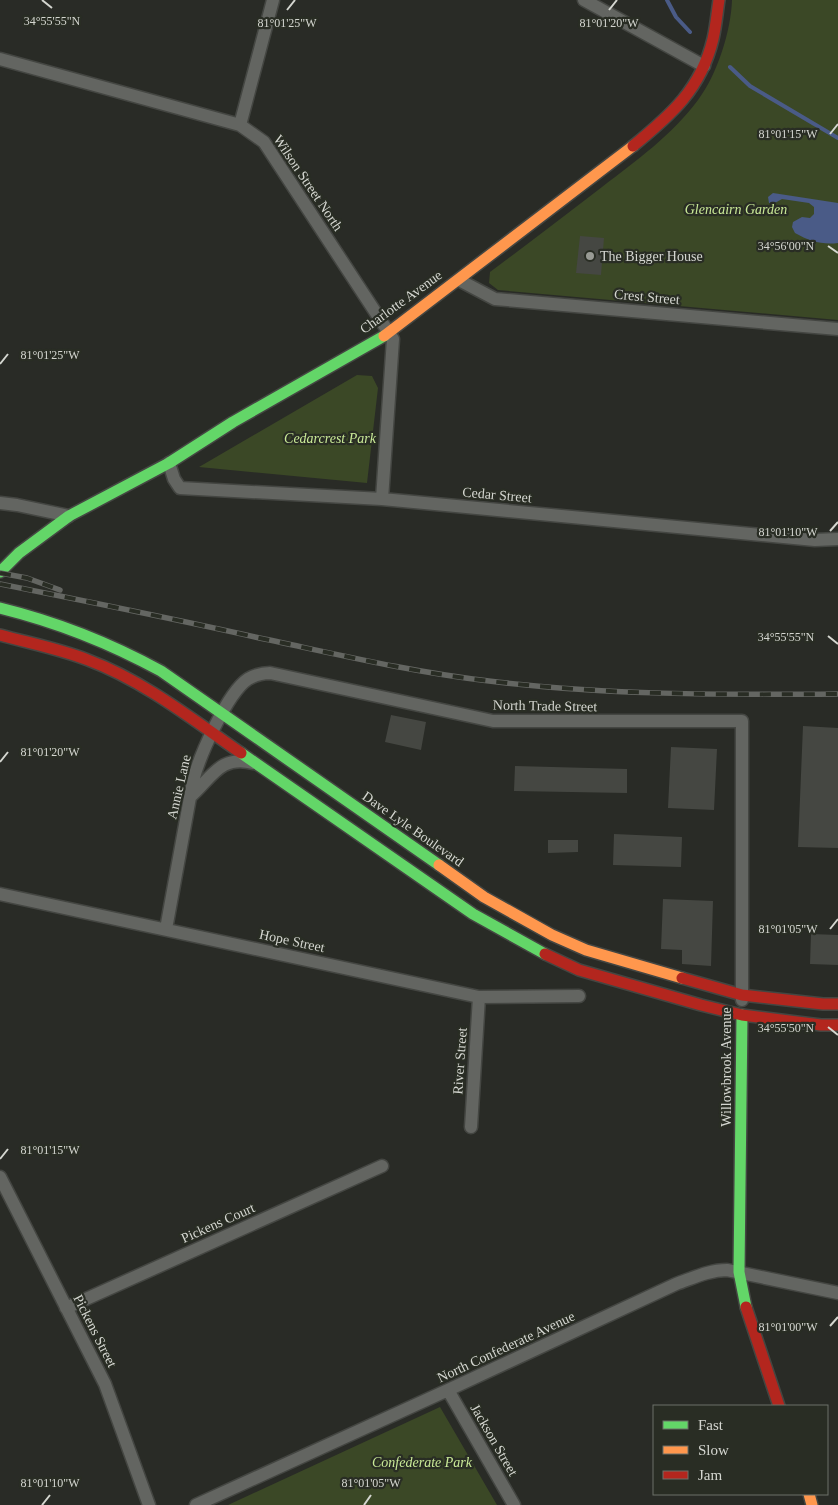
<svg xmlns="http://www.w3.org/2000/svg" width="838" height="1505" font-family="Georgia,serif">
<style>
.green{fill:#3b4826}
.water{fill:#4a5b87}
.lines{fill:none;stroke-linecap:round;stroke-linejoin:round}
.stream{stroke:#4a5b87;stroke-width:4}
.building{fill:#454742}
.street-casing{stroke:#444642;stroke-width:15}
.fast-casing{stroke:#444642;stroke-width:14}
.slow-casing{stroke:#444642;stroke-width:14}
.jam-casing{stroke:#444642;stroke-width:14}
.street{stroke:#636561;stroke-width:12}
.fast{stroke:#63d668;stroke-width:11}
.slow{stroke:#ff974d;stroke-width:11}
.jam{stroke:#b3261e;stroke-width:11}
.rail-casing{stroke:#646662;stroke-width:5.5}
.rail{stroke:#292d24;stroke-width:4;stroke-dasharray:11;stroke-linecap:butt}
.ticks{fill:none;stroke:#d4d6d0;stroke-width:2}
.poi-dot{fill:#989a94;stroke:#292d24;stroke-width:2}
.labels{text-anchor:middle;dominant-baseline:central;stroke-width:4.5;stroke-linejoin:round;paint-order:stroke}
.street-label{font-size:14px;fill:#d4d6d0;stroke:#292d24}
.park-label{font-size:14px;font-style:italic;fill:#c9e997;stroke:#292d24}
.poi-label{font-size:14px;fill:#d4d6d0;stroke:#292d24;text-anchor:start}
.ticks-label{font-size:12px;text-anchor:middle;fill:#d4d6d0;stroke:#292d24;stroke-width:4.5;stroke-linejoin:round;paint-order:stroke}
</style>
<rect width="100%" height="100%" fill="#292b26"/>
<path class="green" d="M732,0H838V320L498,290L489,283L490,272C528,244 565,215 602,187C636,161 672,135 698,100C717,75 731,31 732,0Z
M357,375L372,376L378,388L367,483L199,467Z
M440,1407L497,1505H228Z"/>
<path class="water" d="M773,193L838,203V243C822,245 809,241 795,233L792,227L793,222L802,217L810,218L814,214V207L809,203L782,199L773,204L769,203L768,197Z"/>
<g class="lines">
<path class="stream" d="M667,0L676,17L690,32
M730,67L750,86L838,138"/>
</g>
<path class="building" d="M580,236L604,238L601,275L576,273Z
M391,715L426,722L421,750L385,742Z
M803,726L838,728V848L798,847Z
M671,747L717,749L714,810L668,808Z
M515,766L627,769V793L514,791Z
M614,834L682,837L681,867L613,865Z
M548,840H578V852L548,853Z
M663,899L713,901L711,966L682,964V950L661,949Z
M811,934L838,935V965L810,964Z"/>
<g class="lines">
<defs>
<path id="street" d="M584,0L704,66
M0,59L240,125L264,142L393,339L382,499
M240,125L273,0
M459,280L495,299L838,329
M169,463L174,479L180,488L382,499L815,540L838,539
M0,503L17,505L69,516
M190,797C211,779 220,754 253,763
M0,894L479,997L579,996
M166,929L193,781C199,757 227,693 248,679C255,675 262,673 270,673L493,721H742V1000
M471,1127L479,997
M0,1177L105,1384L149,1505
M66,1308L382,1166
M448,1390L514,1505
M196,1505L448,1390L676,1284C693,1278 709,1270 727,1270L838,1293"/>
<path id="fast" d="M0,572L19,553L69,516L169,463L233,422L384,336
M0,608C57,622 110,643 161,671L439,865
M241,753L473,914L545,954
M742,1015L739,1272L746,1307"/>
<path id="slow" d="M384,336L633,146
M439,865L484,897L552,935L586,950L682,978
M809,1494L812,1505"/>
<path id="jam" d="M633,146C671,115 701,89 713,39C716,26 717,13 719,0
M0,635C29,643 60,649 88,660C144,681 192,719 241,753
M545,954L579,970L701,1005L742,1015L821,1025H838
M682,978L742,995L823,1004H838
M746,1307L779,1406"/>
</defs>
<use href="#street" class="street-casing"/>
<use href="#fast" class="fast-casing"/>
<use href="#slow" class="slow-casing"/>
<use href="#jam" class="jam-casing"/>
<use href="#street" class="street"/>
<use href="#fast" class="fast"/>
<use href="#slow" class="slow"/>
<use href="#jam" class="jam"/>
<defs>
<path id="rail" d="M0,573L27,578L60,590
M0,584C85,601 170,618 255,637C332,653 410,672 489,681C605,695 721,695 838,694"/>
</defs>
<use href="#rail" class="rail-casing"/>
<use href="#rail" class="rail"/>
</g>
<path class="ticks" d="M42,0L52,8M287,10L295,0M609,10L617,0M830,134L838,124M828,246L838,253M0,364L8,354M830,531L838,522M828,636L838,644M0,762L8,752M830,929L838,919M828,1027L838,1035M0,1159L8,1149M830,1326L838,1317M42,1505L50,1495M364,1505L371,1495"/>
<circle class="poi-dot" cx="590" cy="256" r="5"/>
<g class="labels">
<g class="street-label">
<text transform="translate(308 183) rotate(56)">Wilson Street North</text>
<text transform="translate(647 297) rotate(5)">Crest Street</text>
<text transform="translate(401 302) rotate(-36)">Charlotte Avenue</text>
<text transform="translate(497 495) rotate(5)">Cedar Street</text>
<text transform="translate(545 706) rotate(1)">North Trade Street</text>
<text transform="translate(179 787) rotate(-77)">Annie Lane</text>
<text transform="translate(413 829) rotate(35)">Dave Lyle Boulevard</text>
<text transform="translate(292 941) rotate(12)">Hope Street</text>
<text transform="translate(460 1061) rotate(-86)">River Street</text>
<text transform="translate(726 1067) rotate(-90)">Willowbrook Avenue</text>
<text transform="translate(218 1223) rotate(-24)">Pickens Court</text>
<text transform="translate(95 1331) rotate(63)">Pickens Street</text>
<text transform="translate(506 1347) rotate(-25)">North Confederate Avenue</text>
<text transform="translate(494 1440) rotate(60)">Jackson Street</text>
</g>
<g class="park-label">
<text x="736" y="209">Glencairn Garden</text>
<text x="330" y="438">Cedarcrest Park</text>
<text x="422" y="1462">Confederate Park</text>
</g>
<g class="poi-label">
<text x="600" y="256">The Bigger House</text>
</g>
</g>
<g class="ticks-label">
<text x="52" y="25">34°55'55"N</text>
<text x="287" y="27">81°01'25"W</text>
<text x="609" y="27">81°01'20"W</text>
<text x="788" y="138">81°01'15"W</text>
<text x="786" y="250">34°56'00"N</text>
<text x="50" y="359">81°01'25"W</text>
<text x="788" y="536">81°01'10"W</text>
<text x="786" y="641">34°55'55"N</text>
<text x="50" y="756">81°01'20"W</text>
<text x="788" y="933">81°01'05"W</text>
<text x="786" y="1032">34°55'50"N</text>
<text x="50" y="1154">81°01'15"W</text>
<text x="788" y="1331">81°01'00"W</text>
<text x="50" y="1487">81°01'10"W</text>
<text x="371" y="1487">81°01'05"W</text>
</g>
<rect x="653" y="1405" width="175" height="90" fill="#292d24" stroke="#6d7169"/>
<rect x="663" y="1421" width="25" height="8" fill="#63d668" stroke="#6d7169"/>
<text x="698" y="1430" font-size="15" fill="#d4d6d0">Fast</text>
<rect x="663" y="1446" width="25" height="8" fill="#ff974d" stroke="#6d7169"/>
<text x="698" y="1455" font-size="15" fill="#d4d6d0">Slow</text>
<rect x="663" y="1471" width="25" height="8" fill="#b3261e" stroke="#6d7169"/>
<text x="698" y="1480" font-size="15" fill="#d4d6d0">Jam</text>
</svg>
